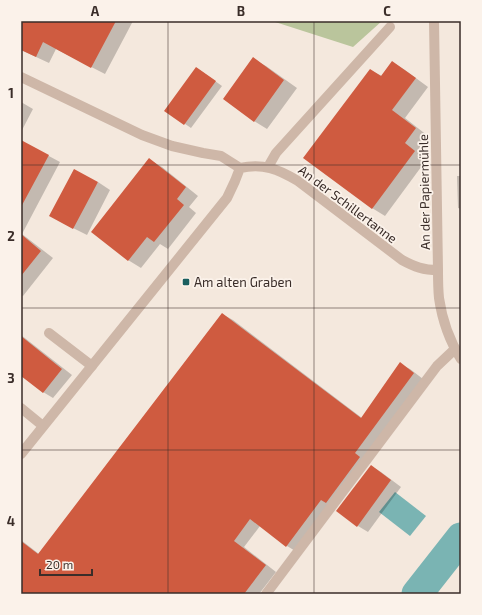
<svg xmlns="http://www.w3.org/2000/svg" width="482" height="615" font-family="'Exo 2',sans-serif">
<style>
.green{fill:#bac59c}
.water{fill:#7ab4b3}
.shadow{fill:#0003}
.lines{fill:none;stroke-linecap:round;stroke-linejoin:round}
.river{stroke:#7ab4b3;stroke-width:31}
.building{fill:#cf5b40}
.lane{stroke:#ceb7a8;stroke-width:10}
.street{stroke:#ceb7a8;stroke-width:10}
.grid{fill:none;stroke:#3a2d29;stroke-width:1;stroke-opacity:0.55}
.poi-dot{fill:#1a5f5f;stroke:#fbf2ea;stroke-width:1.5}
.labels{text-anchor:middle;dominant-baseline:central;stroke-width:3.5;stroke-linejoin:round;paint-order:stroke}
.street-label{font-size:13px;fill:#3a2d29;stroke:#fbf2ea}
.poi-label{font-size:13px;fill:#3a2d29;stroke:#fbf2ea;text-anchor:start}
.neatline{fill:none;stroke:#3a2d29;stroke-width:1.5}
.grid-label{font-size:13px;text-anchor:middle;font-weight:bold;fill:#3a2d29}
</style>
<rect width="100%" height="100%" fill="#f4e8dd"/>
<path class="green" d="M272,21H382L353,47Z"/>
<path class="water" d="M395,492L426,516L410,536L379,512Z"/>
<path class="shadow" d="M21,21H133L105,74L56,49L49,63L21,50Z
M253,59L266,66L297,88L267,129L254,121Z
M392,62L405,70L428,87L405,118L428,136L417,151L427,159L385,216L372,208L370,70L382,76Z
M197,68L222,86L191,128L166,111Z
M21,102L33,109L21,132Z
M21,141L60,162L22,234L53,258L23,296L21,295Z
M150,160L162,167L198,196L189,207L196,213L168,249L160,244L141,268L128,260Z
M457,176H461V209L458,208Z
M98,182L110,190L87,235L63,223Z
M222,314L233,320L362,418L400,364L410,369L423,379L297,552L287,546L260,526L244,547L276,572L259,594H21V540L39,554Z
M21,335L72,375L53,398L43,392L21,374Z
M371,466L381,472L401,487L368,532L358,526Z"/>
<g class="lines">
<path class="river" d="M417,594L461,538"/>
</g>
<path class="building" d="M21,21H116L91,68L43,42L36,57L21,50Z
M253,57L284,80L254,122L223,99Z
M392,61L416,78L392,110L416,128L405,143L415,151L372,209L303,158L370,69L381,76Z
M196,67L216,81L184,125L164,111Z
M21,140L49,155L21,207Z
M149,158L186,187L177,199L184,205L154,242L147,237L128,261L91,232Z
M74,169L98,182L73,229L49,216Z
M21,234L41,251L21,276Z
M222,313L361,418L400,362L414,373L355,453L360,457L326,503L321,500L286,547L250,519L234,541L266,565L244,594H21V541L38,554Z
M21,336L62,369L43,393L21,376Z
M371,465L391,480L357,527L336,511Z"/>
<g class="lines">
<path class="lane" d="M268,167L276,153L390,27
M49,333L92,366
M266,594L437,366L455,349"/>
<path class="street" d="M434,21L438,270C438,279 438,288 439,298C442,319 449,340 461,359
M21,77L142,135L172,146L203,153L221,156L240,168C263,163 278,169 298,181L402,260C415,267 423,270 438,270
M21,408L43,426
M21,454L227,198L235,181L240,168"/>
</g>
<path class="grid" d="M168,21V594M314,21V594M21,165H461M21,308H461M21,450H461"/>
<rect class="poi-dot" x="182" y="278" width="8" height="8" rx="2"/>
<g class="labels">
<g class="street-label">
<text transform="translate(424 192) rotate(-91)">An der Papiermühle</text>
<text transform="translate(348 204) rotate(37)">An der Schillertanne</text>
</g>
<g class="poi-label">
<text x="194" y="282">Am alten Graben</text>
</g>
</g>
<rect width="482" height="615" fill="none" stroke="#fbf2ea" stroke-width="44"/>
<path d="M40 569v6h52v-6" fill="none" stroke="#3a2d29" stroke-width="2"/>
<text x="46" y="569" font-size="12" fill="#3a2d29" stroke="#fbf2ea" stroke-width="3" paint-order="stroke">20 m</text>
<rect x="22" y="22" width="438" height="571" class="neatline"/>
<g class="grid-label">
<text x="95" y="16">A</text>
<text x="241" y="16">B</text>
<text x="387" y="16">C</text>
<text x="11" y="98">1</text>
<text x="11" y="241">2</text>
<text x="11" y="383">3</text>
<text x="11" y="526">4</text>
</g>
</svg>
